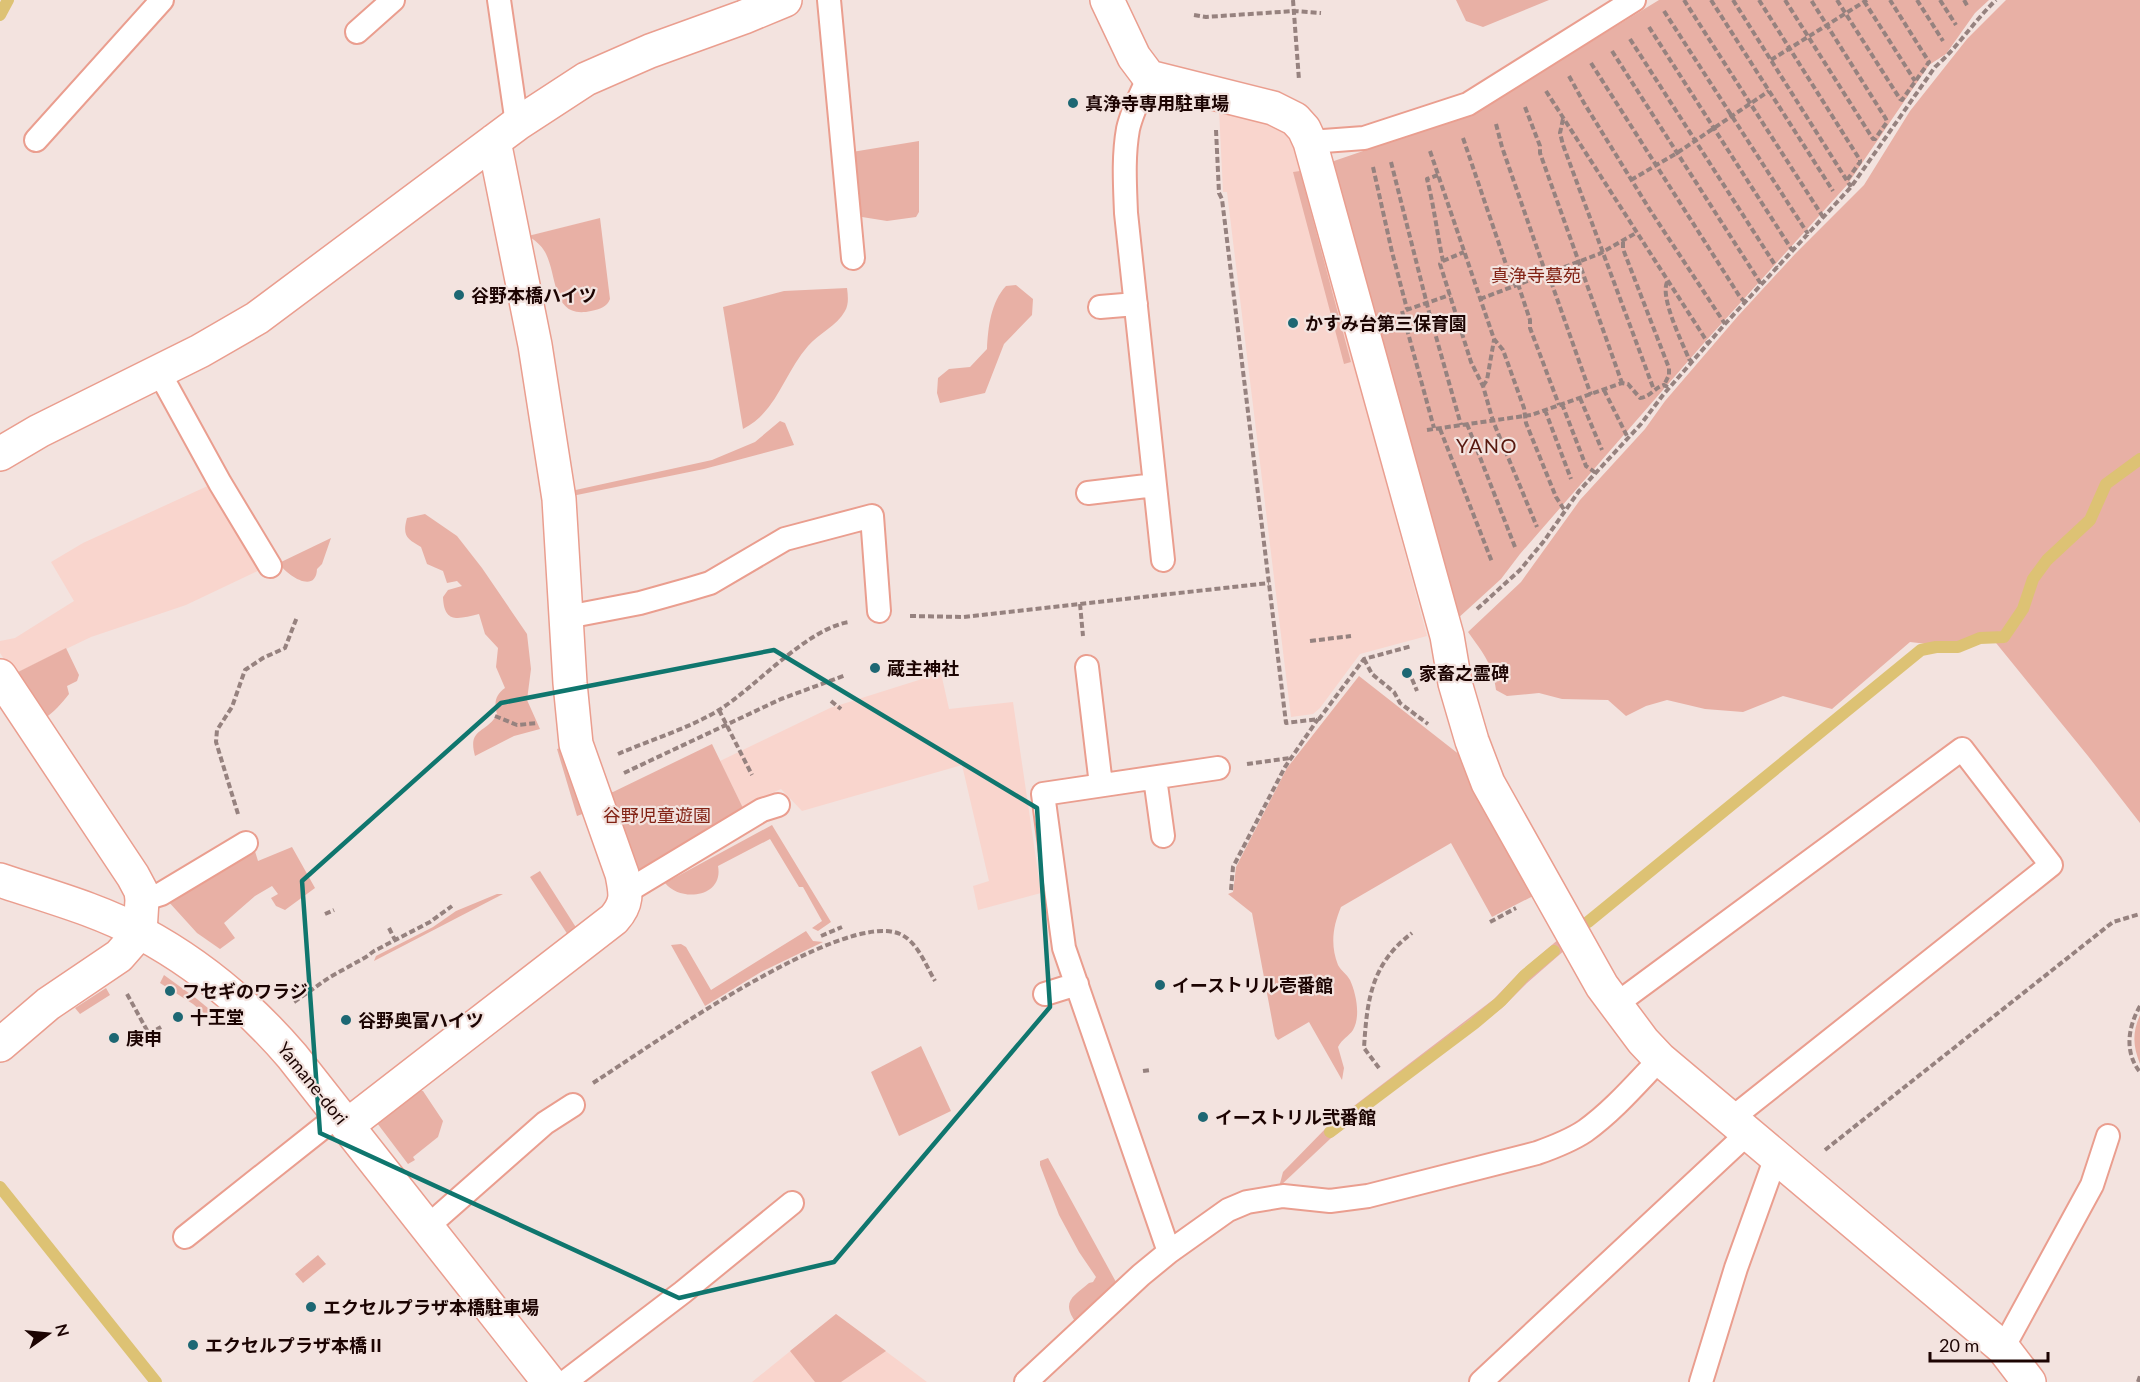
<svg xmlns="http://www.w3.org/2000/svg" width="2140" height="1382" font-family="Lato,'Noto Sans JP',sans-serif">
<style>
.built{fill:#f9d5cd}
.green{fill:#e8b0a5;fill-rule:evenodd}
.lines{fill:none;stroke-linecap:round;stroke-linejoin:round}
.stream{stroke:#ddc274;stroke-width:12}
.service-casing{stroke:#ea9e8f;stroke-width:26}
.minor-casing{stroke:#ea9e8f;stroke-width:36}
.tertiary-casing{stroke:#ea9e8f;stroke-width:36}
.path{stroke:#96827f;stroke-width:4;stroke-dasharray:6 3;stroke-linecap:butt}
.service{stroke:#fff;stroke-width:22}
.minor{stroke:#fff;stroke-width:33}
.tertiary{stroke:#fff;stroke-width:33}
.marked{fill:none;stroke:#0f766e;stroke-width:4.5;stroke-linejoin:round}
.poi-dot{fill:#1d6773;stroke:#f3e3df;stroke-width:2}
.labels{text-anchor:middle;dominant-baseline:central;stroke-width:4.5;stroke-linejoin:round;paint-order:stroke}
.poi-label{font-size:18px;font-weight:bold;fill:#1c0402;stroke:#f3e3df;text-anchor:start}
.park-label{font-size:18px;fill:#822214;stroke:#f3e3df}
.street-label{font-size:18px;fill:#1c0402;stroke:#f3e3df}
.neighbourhood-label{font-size:20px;letter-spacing:1.5px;fill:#57180f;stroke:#f3e3df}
</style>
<rect width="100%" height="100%" fill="#f3e3df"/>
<path class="built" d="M1219,110L1263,121L1276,127L1285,134L1298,153L1427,636L1360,654L1320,708L1313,714L1291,717L1227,192H1223Z
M212,484L262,569L186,605L91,637L14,674L0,653V641L15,638L74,601L51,562L83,543Z
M941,673L949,709L1013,702L1041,893L978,910L973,886L989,881L962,765L802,811L781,789L758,799L743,808L720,761L830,708Z
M836,1314L927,1382H752Z"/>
<path class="green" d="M1456,0H1549L1483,27L1466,21Z
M1659,0H1989L1975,13L1946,54L1929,65L1847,185L1703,344L1520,554L1501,579L1456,620L1329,168L1334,161L1474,113Z
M2006,0H2140V823L2088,756L1992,638L1945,646L1910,642L1832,709L1783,696L1743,712L1705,709L1667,700L1646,706L1626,716L1608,700L1562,699L1539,693L1507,696L1496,690C1493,664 1483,653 1468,632L1521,582L1580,500L1645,429L1665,401L1738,316L1795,254L1864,185L1910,111L1967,39Z
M919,141V212L916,217L887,221L862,217L858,212L852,152Z
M1300,171L1351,362L1344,364L1293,172Z
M600,218L610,299C607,307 600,309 591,311C551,320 558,275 545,252C541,245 535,240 528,236Z
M1016,285L1033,299L1032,315L1004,344L985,393L940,403L937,393L938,378L949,369L970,367L987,349C988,327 991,302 1006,286Z
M847,288C848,296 849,304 845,311C837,326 819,333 808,346C784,373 777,412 743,429L723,307L784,291Z
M780,421L785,423L794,445L704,469L572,496L571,491L712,460L755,442Z
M425,514L457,536L482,568L527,634L531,669L527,700L540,729L514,736L475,756C467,727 487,734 497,714C494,703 495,695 505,688L496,667L498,648L485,634L479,614C458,619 444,624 443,597L448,590L462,586L457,581L447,583L443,571L427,564L421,547C407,539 402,536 407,518Z
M331,538L322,564L317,569C316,595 286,575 279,563Z
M66,648L79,675L77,681L67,686L69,694C61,704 54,712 44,719L14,674Z
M1359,676L1465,759L1535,895L1492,917L1451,843L1341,907C1333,926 1330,945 1338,965C1341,971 1347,974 1350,980C1356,993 1361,1016 1353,1030C1349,1036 1342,1039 1338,1047L1344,1068L1342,1080L1309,1022L1278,1040L1275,1036L1252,913L1228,894L1233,892L1236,867L1287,768Z
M712,744L743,808L636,873L606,791L613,792Z
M564,747L585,813L577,816L557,749Z
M772,825L831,922L818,931L812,928L822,921L803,887H799L770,839L718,866C724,897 681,903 665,883Z
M292,847L315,888L285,910L276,906L271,898L278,894L272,886L255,896L224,923L235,938L220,949L197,933L167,900L254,848L258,861Z
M540,871L577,929L568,935L530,877Z
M497,894H503L374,961L376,956L433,927L456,911Z
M806,931L813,941L823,942L761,972L705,1006L671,945L681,944L686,947L711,990Z
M1560,938L1566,949L1527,983L1502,1008L1330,1139L1279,1187L1283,1172L1329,1125L1494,999L1519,973ZM1554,949L1556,952L1526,976L1502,1003L1476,1024L1330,1136L1325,1131L1472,1018L1475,1022C1502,999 1525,970 1554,949Z
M164,975L197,999L226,1023L219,1026L193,1004L160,983Z
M106,988L110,995L80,1014L75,1008Z
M2140,1015V1064C2133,1046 2132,1033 2140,1015Z
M921,1046L951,1111L899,1136L871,1072Z
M413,1090L423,1091L443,1121L438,1137L413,1157L415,1160L408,1164L374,1119Z
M1048,1158L1116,1282L1075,1321C1061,1301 1074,1296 1089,1283L1093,1282L1096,1277L1079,1252L1059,1215L1040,1165V1161Z
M318,1255L326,1264L303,1283L295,1274Z
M836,1314L886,1351L841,1382H815L790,1351Z"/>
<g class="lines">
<path class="stream" d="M0,15L8,0
M1588,922L1921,650L1936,647H1958L1980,638L2004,637L2023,609L2033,579L2047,560L2090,520L2106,484L2140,459
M1330,1132L1475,1023L1501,1001L1525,975L1554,951
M0,1187L156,1382"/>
<defs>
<path id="service" d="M499,0L517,124
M829,0L853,258
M357,32L393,0
M1149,77C1141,94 1132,111 1128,129C1123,157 1125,186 1126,213L1163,560
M36,140L162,0
M1310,142L1364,138L1468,104L1634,0
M1100,307L1136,304
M159,372L220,483L270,566
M1088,493L1155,485
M567,617L640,603L690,589L710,583L785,539L872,516L879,611
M1087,667L1101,785
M1155,778L1163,836
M626,892L762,810L778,805
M142,900L161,894L246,843
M1045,994L1077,984
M1615,1005L1962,749L2051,865L1731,1119
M427,1227L545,1123L573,1105
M185,1237L340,1114
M1169,1252L1064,948L1043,794L1218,768
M2003,1348L2092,1185L2108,1136
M565,1382L683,1292L792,1203
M1026,1382L1141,1275L1169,1252L1228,1210L1247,1202L1283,1196L1330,1201L1368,1196L1537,1153C1554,1147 1570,1141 1585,1131C1613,1111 1636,1084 1660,1059
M1481,1382L1748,1133
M1701,1382L1736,1268L1776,1157"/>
<path id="minor" d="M1107,0L1134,57L1149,77L1273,108L1295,119L1304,129L1310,142L1447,636L1455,683L1472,741L1488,783L1602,986L1643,1041L1660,1059L2003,1348L2029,1382
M0,454L39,431L200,351L257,318L517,124L586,79L650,51L744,17L785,0
M0,676L133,876L141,891L142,900L140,932L119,956L48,1004L0,1045
M348,1125L614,919C628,903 626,894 622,874L576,744L570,683L559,499L535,345L494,141"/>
<path id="tertiary" d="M0,880C47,896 97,909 141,933C199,964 249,1006 292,1056L549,1382"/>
</defs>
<use href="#service" class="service-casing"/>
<use href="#minor" class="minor-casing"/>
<use href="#tertiary" class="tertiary-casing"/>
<path class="path" d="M1293,0L1299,80
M1684,0L1823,217
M1711,0L1833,191
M1733,0L1851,187
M1759,0L1860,160V162L1847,180
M1785,0L1873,139H1875L1887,122L1886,119L1811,0
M1837,0L1900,99L1902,100L1929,62L1890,0
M1917,0L1943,41
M1940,0L1956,25
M1964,0L1968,7
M1864,1L1915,81
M1664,11L1808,234
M1194,15L1206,17L1294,11L1321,13
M1649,27L1792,250
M1630,39L1777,268
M1612,51L1761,284
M1771,60L1867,0
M1591,63L1740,297L1745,302
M1569,76L1584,103L1650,210L1725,324
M1546,91L1708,343
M1525,107L1540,146V153L1622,383
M1563,119L1560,133L1563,145L1654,390
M1496,124L1502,147L1546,274
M1216,130L1219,193L1222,199L1286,723L1319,719L1364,659L1412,646
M1463,138L1513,285
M1430,151L1494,339L1503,350L1524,408L1526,423L1556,497L1565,511
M1391,162L1429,312L1461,425
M1373,167L1392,252L1407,309
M1438,175L1427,179C1434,206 1437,233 1443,261L1440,264L1471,362L1483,386L1493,421L1537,527
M1631,180L1677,153L1769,91
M1623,242V249L1669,368V375L1664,385
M1443,261L1464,252
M1548,273L1591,395
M1667,282C1660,298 1682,342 1689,359L1692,362
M1518,284L1530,320V328L1559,405
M1480,299L1599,254L1636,233
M1406,310L1450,295
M1402,311L1434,428
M1483,386L1487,380L1494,340
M1604,390L1628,438
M1580,398L1602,450
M1562,404L1586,466L1596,473
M1545,410L1571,479
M1467,424L1515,547
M1440,429L1492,562
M1427,430L1531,415L1622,383L1628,384L1640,398C1650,397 1654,388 1664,385L1669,388
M1080,604L1083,636
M1477,609L1520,570L1544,541L1579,491L1641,424L1663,395L1725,324L1851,187L1935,67C1958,47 1974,21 1996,0
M910,616L963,617L1269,583
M1310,641L1351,636
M1364,659L1372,674L1394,692L1400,703L1428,724
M1412,679L1417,691
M831,701L841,709
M719,710L752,775
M495,716L517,725L538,723
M618,754C650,740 690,728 719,710C756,687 806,629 849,622
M1247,764L1290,758
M624,773L781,699L846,675
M238,814L216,742L217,730L232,707L245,670L263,658L285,648L297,617
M1231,890L1233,867L1285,767L1318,719
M325,914L334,910
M1490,922L1516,908
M389,928L395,940
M821,936L842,927
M127,994L149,1034L161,1027
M294,1002L330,977L366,957L374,951L430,922L452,906
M2140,1006C2128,1027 2124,1052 2140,1072
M1379,1068L1364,1048C1367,1000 1371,964 1412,933
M1143,1071L1150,1070
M593,1083C648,1048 842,909 900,934C918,942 926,966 935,981
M1825,1150L2113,922L2140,914
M2138,1382L2140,1376"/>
<use href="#service" class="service"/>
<use href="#minor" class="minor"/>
<use href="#tertiary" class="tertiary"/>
</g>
<path class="marked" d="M774,650L1037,808L1050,1007L834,1262L679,1298L320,1133L302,881L501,703Z"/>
<g class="poi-dot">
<circle cx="1073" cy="103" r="6"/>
<circle cx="459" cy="295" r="6"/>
<circle cx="1293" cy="323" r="6"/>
<circle cx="875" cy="668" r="6"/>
<circle cx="1407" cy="673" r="6"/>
<circle cx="1160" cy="985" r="6"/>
<circle cx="170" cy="991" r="6"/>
<circle cx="178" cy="1017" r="6"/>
<circle cx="346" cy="1020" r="6"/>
<circle cx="114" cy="1038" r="6"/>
<circle cx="1203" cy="1117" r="6"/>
<circle cx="311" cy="1307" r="6"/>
<circle cx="193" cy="1345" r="6"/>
</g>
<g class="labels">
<g class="poi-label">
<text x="1085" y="103">真浄寺専用駐車場</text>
<text x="471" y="295">谷野本橋ハイツ</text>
<text x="1305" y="323">かすみ台第三保育園</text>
<text x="887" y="668">蔵主神社</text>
<text x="1419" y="673">家畜之霊碑</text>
<text x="1172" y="985">イーストリル壱番館</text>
<text x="182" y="991">フセギのワラジ</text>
<text x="190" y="1017">十王堂</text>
<text x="358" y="1020">谷野奥富ハイツ</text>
<text x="126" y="1038">庚申</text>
<text x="1215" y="1117">イーストリル弐番館</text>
<text x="323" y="1307">エクセルプラザ本橋駐車場</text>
<text x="205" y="1345">エクセルプラザ本橋Ⅱ</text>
</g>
<g class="park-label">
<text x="1536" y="275">真浄寺墓苑</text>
<text x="657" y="815">谷野児童遊園</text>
</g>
<g class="street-label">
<text transform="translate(313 1083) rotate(51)">Yamane-dori</text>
</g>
<g class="neighbourhood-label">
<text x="1487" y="445">YANO</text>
</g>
</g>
<g transform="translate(48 1334) rotate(75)" stroke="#f3e3df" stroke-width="4.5" paint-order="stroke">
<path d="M0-4.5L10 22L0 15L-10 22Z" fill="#1c0402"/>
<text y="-9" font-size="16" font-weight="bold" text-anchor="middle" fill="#1c0402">N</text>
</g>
<path d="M1930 1352v9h118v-9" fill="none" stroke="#1c0402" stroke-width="3"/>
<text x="1939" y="1352" font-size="18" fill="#1c0402" stroke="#f3e3df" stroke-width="4.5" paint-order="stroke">20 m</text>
</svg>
